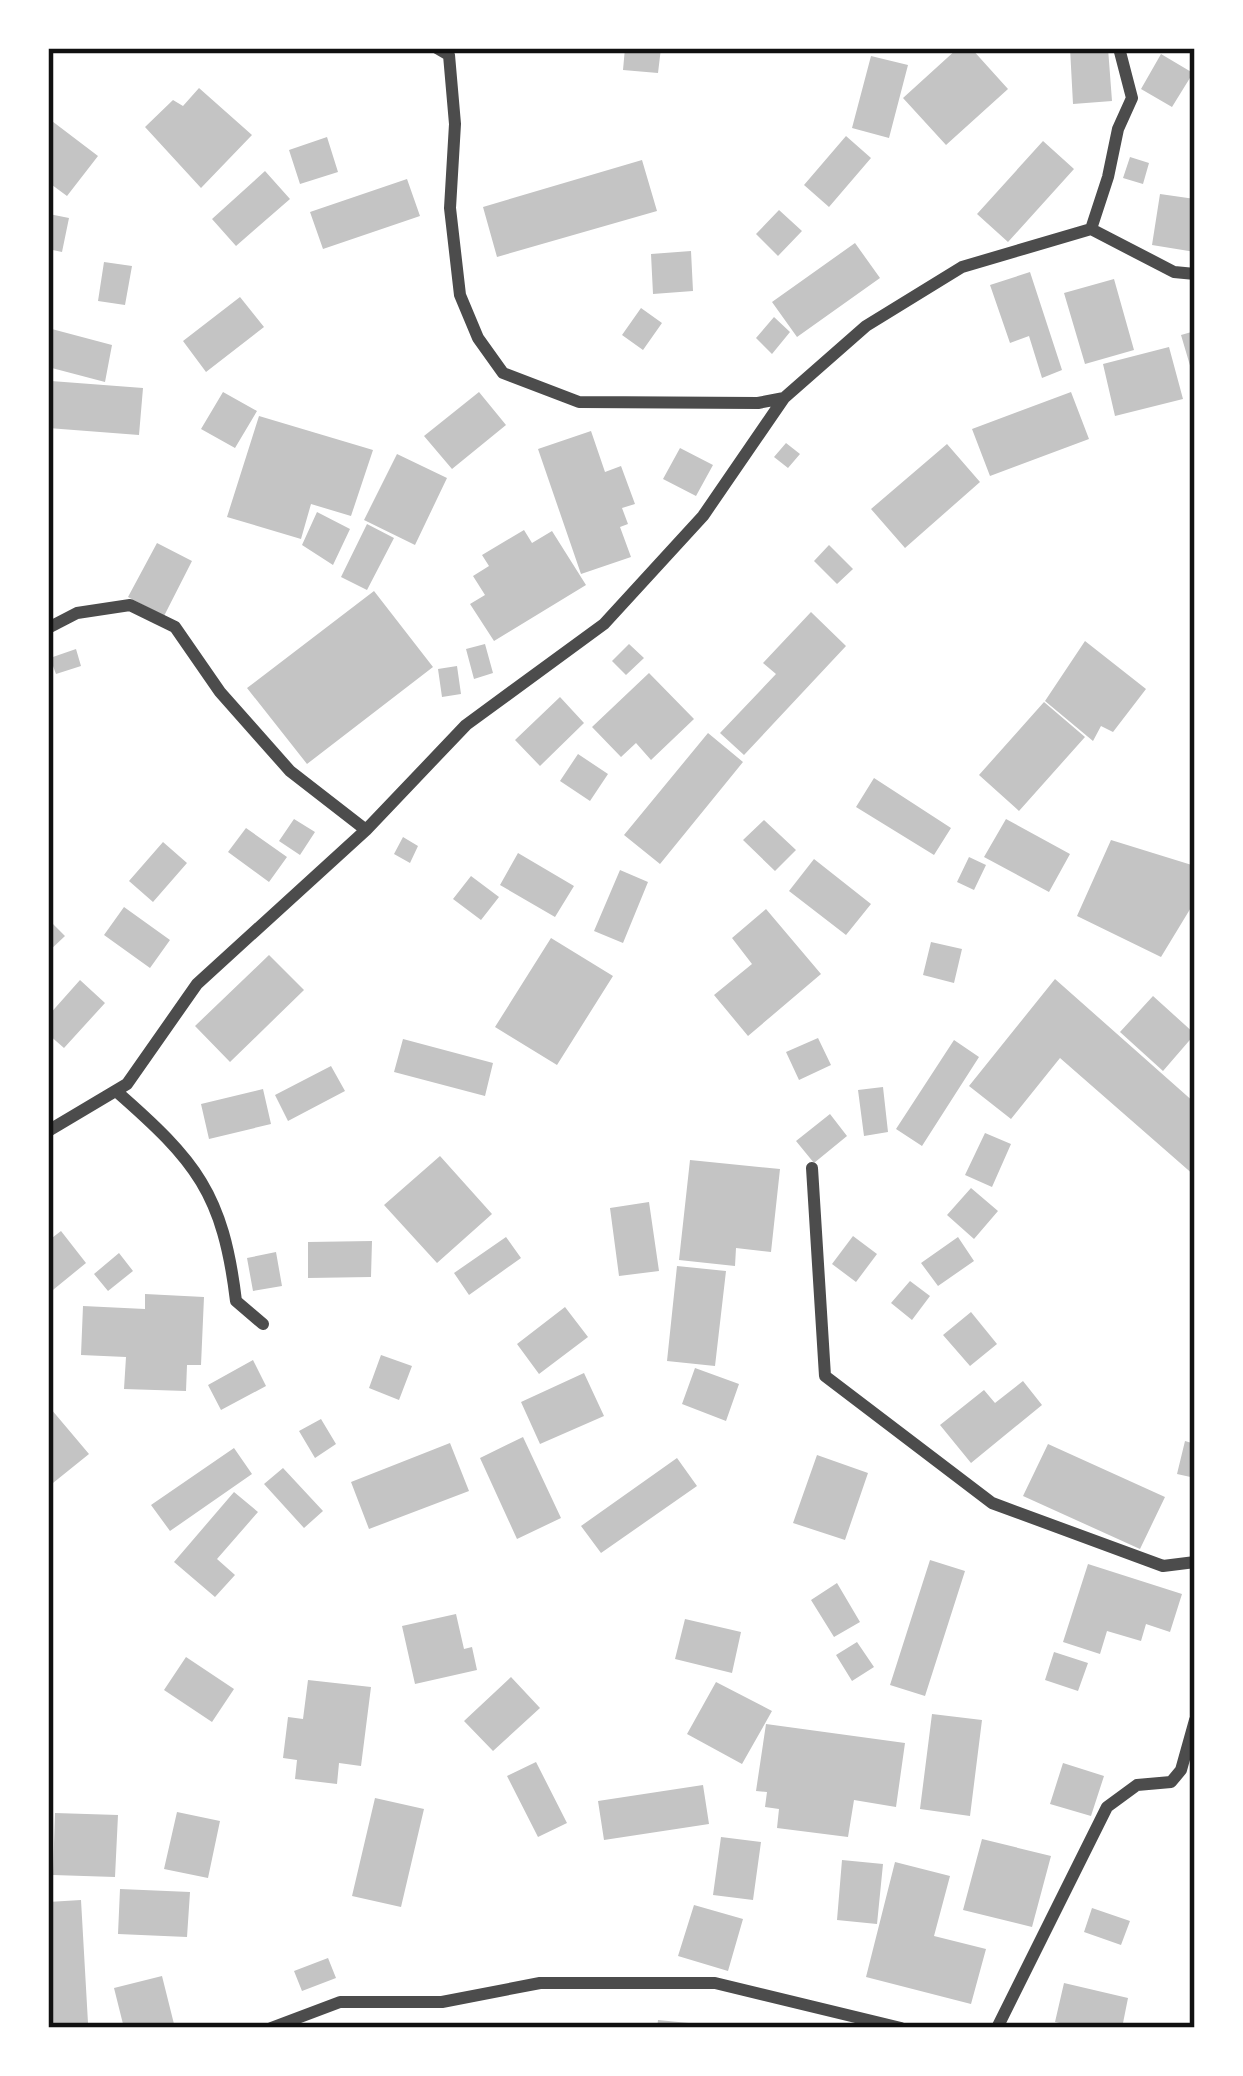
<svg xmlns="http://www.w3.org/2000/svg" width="1243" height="2076" font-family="Mulish,sans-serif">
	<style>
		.building { fill: #c4c4c4 }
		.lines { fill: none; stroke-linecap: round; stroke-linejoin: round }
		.minor { stroke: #4c4c4c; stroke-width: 12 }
		.neatline { fill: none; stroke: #111; stroke-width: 4.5 }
	</style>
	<rect width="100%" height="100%" fill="#fff"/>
	<!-- building -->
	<path class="building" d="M625,48H661L658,73L623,70Z
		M958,48H971L1008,89L946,145L903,98Z
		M1070,48H1108L1112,101L1073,104Z
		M1161,54L1193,73L1172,107L1141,89Z
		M871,56L908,65L889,138L852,128Z
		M199,88L252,135L201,188L145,127L173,100L183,106Z
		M48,118L98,156L67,196L48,182Z
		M846,136L871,158L829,207L804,185Z
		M327,137L338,172L300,184L289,150Z
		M1043,141L1074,169L1008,242L977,214Z
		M1130,157L1149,163L1143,184L1123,178Z
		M642,160L657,211L497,257L483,207Z
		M265,171L290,199L236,246L212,219Z
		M407,179L420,216L323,249L310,212Z
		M1160,194L1195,199V252L1152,245Z
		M779,210L802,231L778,256L756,234Z
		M49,214L69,218L62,252L48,249Z
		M855,243L880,278L797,337L772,302Z
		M691,251L693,291L653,294L651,254Z
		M104,262L132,266L125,305L98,301Z
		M1030,272L1062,370L1042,378L1029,336L1010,343L990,285Z
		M1114,279L1134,350L1085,364L1064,293Z
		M240,297L264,327L206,372L183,341Z
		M641,308L662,323L643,350L622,335Z
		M774,317L790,332L772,354L756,338Z
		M48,328L112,345L105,382L48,367Z
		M1195,331V379H1194L1181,335Z
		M1169,347L1183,399L1115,416L1103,364Z
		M51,381L143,388L139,435L48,428Z
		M223,392L257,411L235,448L201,429Z
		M479,392L506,425L452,469L424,436Z
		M1071,392L1089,439L990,476L972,429Z
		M259,416L373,450L351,516L311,504L301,539L227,517Z
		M591,431L605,472L621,466L635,504L622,508L628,524L620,527L631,557L581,574L538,449Z
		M786,443L800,454L788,468L774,457Z
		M947,444L980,482L905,548L871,509Z
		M680,448L713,465L696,496L663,479Z
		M397,454L447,478L415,545L364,520Z
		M317,512L350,529L333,565L302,545Z
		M367,524L394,538L367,590L341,577Z
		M524,530L532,543L552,531L586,585L494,641L470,604L485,595L473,576L489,566L482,555Z
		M157,543L192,561L164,616L128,597Z
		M829,545L853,569L837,584L814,561Z
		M374,591L433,667L307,764L247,688Z
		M811,612L846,646L744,755L720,733L776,674L763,663Z
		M1085,641L1146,689L1113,732L1101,726L1093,741L1045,701Z
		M485,644L493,673L474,679L466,649Z
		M629,644L644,658L626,675L612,661Z
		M76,649L81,666L56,674L50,658Z
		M457,666L461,694L442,697L438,669Z
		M649,673L694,719L651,760L636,743L621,757L592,727Z
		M560,697L584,723L540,766L515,740Z
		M1044,702L1085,737L1019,811L979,775Z
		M708,733L743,762L660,864L624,835Z
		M578,754L608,774L590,801L560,781Z
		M874,778L951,828L934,855L856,807Z
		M294,819L315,832L300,855L279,841Z
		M1006,819L1070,854L1049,892L984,857Z
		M764,820L796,850L775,871L743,840Z
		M246,828L287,857L269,882L228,852Z
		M403,837L418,846L410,863L394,854Z
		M1111,840L1195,866V901L1161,957L1077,916Z
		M163,842L187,863L153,902L129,881Z
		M518,853L574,886L555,917L500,885Z
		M969,857L986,865L974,890L957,882Z
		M814,859L871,904L846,935L789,891Z
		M620,870L648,882L623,943L594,931Z
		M471,876L499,897L481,920L453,899Z
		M124,907L170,940L150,968L104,935Z
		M766,909L821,974L748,1036L714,995L752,964L732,938Z
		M53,924L65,936L48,952V928Z
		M551,938L613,976L557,1065L495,1027Z
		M931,942L962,949L954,983L923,975Z
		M269,955L304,990L230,1062L195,1026Z
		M1055,979L1195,1103V1176L1060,1058L1011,1119L969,1086Z
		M80,980L105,1003L64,1048L48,1034V1016Z
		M1153,996L1195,1034L1163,1071L1120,1032Z
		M818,1038L831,1065L799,1080L786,1052Z
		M403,1039L493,1063L485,1096L394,1072Z
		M954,1040L979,1057L922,1146L896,1129Z
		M331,1066L345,1091L288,1121L275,1095Z
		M883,1087L888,1132L864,1136L858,1090Z
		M263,1089L271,1124L209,1139L201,1104Z
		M830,1114L847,1136L814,1163L796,1141Z
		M985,1133L1011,1144L992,1187L965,1175Z
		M440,1156L492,1214L437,1263L384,1205Z
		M690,1160L780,1169L771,1252L736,1248L735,1266L679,1260Z
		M971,1188L998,1211L974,1239L947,1215Z
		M649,1202L659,1271L619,1276L610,1208Z
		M61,1231L86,1263L48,1294V1241Z
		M853,1236L877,1254L856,1282L832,1264Z
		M506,1237L521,1258L469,1295L454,1273Z
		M958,1237L974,1261L938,1286L921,1263Z
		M372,1241L371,1277L308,1278V1242Z
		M276,1252L282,1286L253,1291L247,1258Z
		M119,1253L133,1271L108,1291L94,1274Z
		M677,1266L726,1271L715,1366L667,1361Z
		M910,1281L930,1296L912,1320L891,1303Z
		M145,1294L204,1297L201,1365H187L186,1391L124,1389L126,1357L81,1355L83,1306L145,1309Z
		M565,1307L588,1337L539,1374L517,1344Z
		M971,1312L997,1344L970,1366L943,1335Z
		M381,1355L412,1366L399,1400L369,1388Z
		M253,1360L266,1386L221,1410L208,1385Z
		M695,1368L739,1384L726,1421L682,1404Z
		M584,1373L604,1416L540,1444L521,1402Z
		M1023,1381L1042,1405L971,1463L940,1425L984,1390L995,1403Z
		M51,1409L89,1454L48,1487V1411Z
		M321,1419L336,1444L315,1458L299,1431Z
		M523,1437L561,1518L517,1539L480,1458Z
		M1185,1441L1195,1444V1478L1177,1474Z
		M450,1443L469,1491L369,1529L351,1482Z
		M1048,1444L1165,1497L1140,1549L1023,1496Z
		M234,1448L252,1474L170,1531L151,1505Z
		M817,1455L868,1473L845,1540L793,1523Z
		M677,1458L697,1486L601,1553L581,1526Z
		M283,1468L323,1511L304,1528L264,1484Z
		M234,1492L258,1512L217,1559L235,1575L215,1597L174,1562Z
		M930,1560L965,1571L925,1696L890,1685Z
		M1088,1564L1182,1594L1170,1632L1146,1624L1141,1641L1107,1631L1100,1654L1063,1642Z
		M837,1583L860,1622L834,1637L811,1600Z
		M456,1614L464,1649L472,1647L477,1670L415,1684L402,1626Z
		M685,1619L741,1632L732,1673L675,1659Z
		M857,1642L874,1667L852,1681L836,1655Z
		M1054,1652L1088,1663L1078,1691L1045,1680Z
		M186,1657L234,1689L212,1722L164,1690Z
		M511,1677L540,1708L493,1751L464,1721Z
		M308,1680L371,1687L361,1766L339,1763L337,1784L295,1779L297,1760L283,1758L288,1717L303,1719Z
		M716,1682L772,1711L742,1764L687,1734Z
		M932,1714L982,1720L970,1816L920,1809Z
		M766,1724L905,1743L896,1807L854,1800L848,1837L777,1828L779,1809L765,1807L767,1792L756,1791Z
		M536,1762L567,1823L538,1837L507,1776Z
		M1063,1763L1104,1776L1091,1816L1050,1804Z
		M703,1785L709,1824L604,1840L598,1801Z
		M375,1798L424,1809L401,1907L352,1896Z
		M177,1812L220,1821L208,1878L164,1869Z
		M55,1813L118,1815L115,1877L53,1875Z
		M721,1837L761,1842L753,1900L713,1895Z
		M982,1839L1051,1856L1032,1927L963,1910Z
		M842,1860L883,1864L877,1924L837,1920Z
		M895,1862L950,1876L934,1936L986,1949L971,2004L866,1977Z
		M120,1889L190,1892L187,1937L118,1934Z
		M81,1900L88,2023L75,2024V2028H48V1902Z
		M694,1905L743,1919L728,1971L678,1956Z
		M1092,1908L1130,1921L1121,1945L1084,1932Z
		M328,1958L336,1978L302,1991L294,1971Z
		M162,1976L175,2028H124L114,1988Z
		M1064,1983L1128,1998L1122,2028H1081L1055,2022Z
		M658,2020L709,2025V2028H657Z"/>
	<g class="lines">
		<!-- minor -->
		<path class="minor" d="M437,48L449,55L455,124L450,208L460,295L478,338L503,373L579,402L758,403L784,398
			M1091,229L1108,177L1118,129L1132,98L1119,48
			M48,628L77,613L130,605L175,627L220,692L290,771L366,830
			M116,1091C196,1161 223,1193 236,1301L263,1324
			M48,1131L127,1084L197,984L366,830L466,725L604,624L703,516L784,398L866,326L962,267L1091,229L1174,272L1195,274
			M812,1168L825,1376L992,1503L1163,1566L1195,1562
			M271,2028L340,2002H442L540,1983H715L901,2028
			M997,2028L1107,1807L1137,1785L1171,1782L1181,1770L1195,1720"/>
	</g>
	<!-- border -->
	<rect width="1243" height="2076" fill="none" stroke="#ffffff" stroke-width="102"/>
	<rect x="51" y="51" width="1141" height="1974" class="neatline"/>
</svg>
